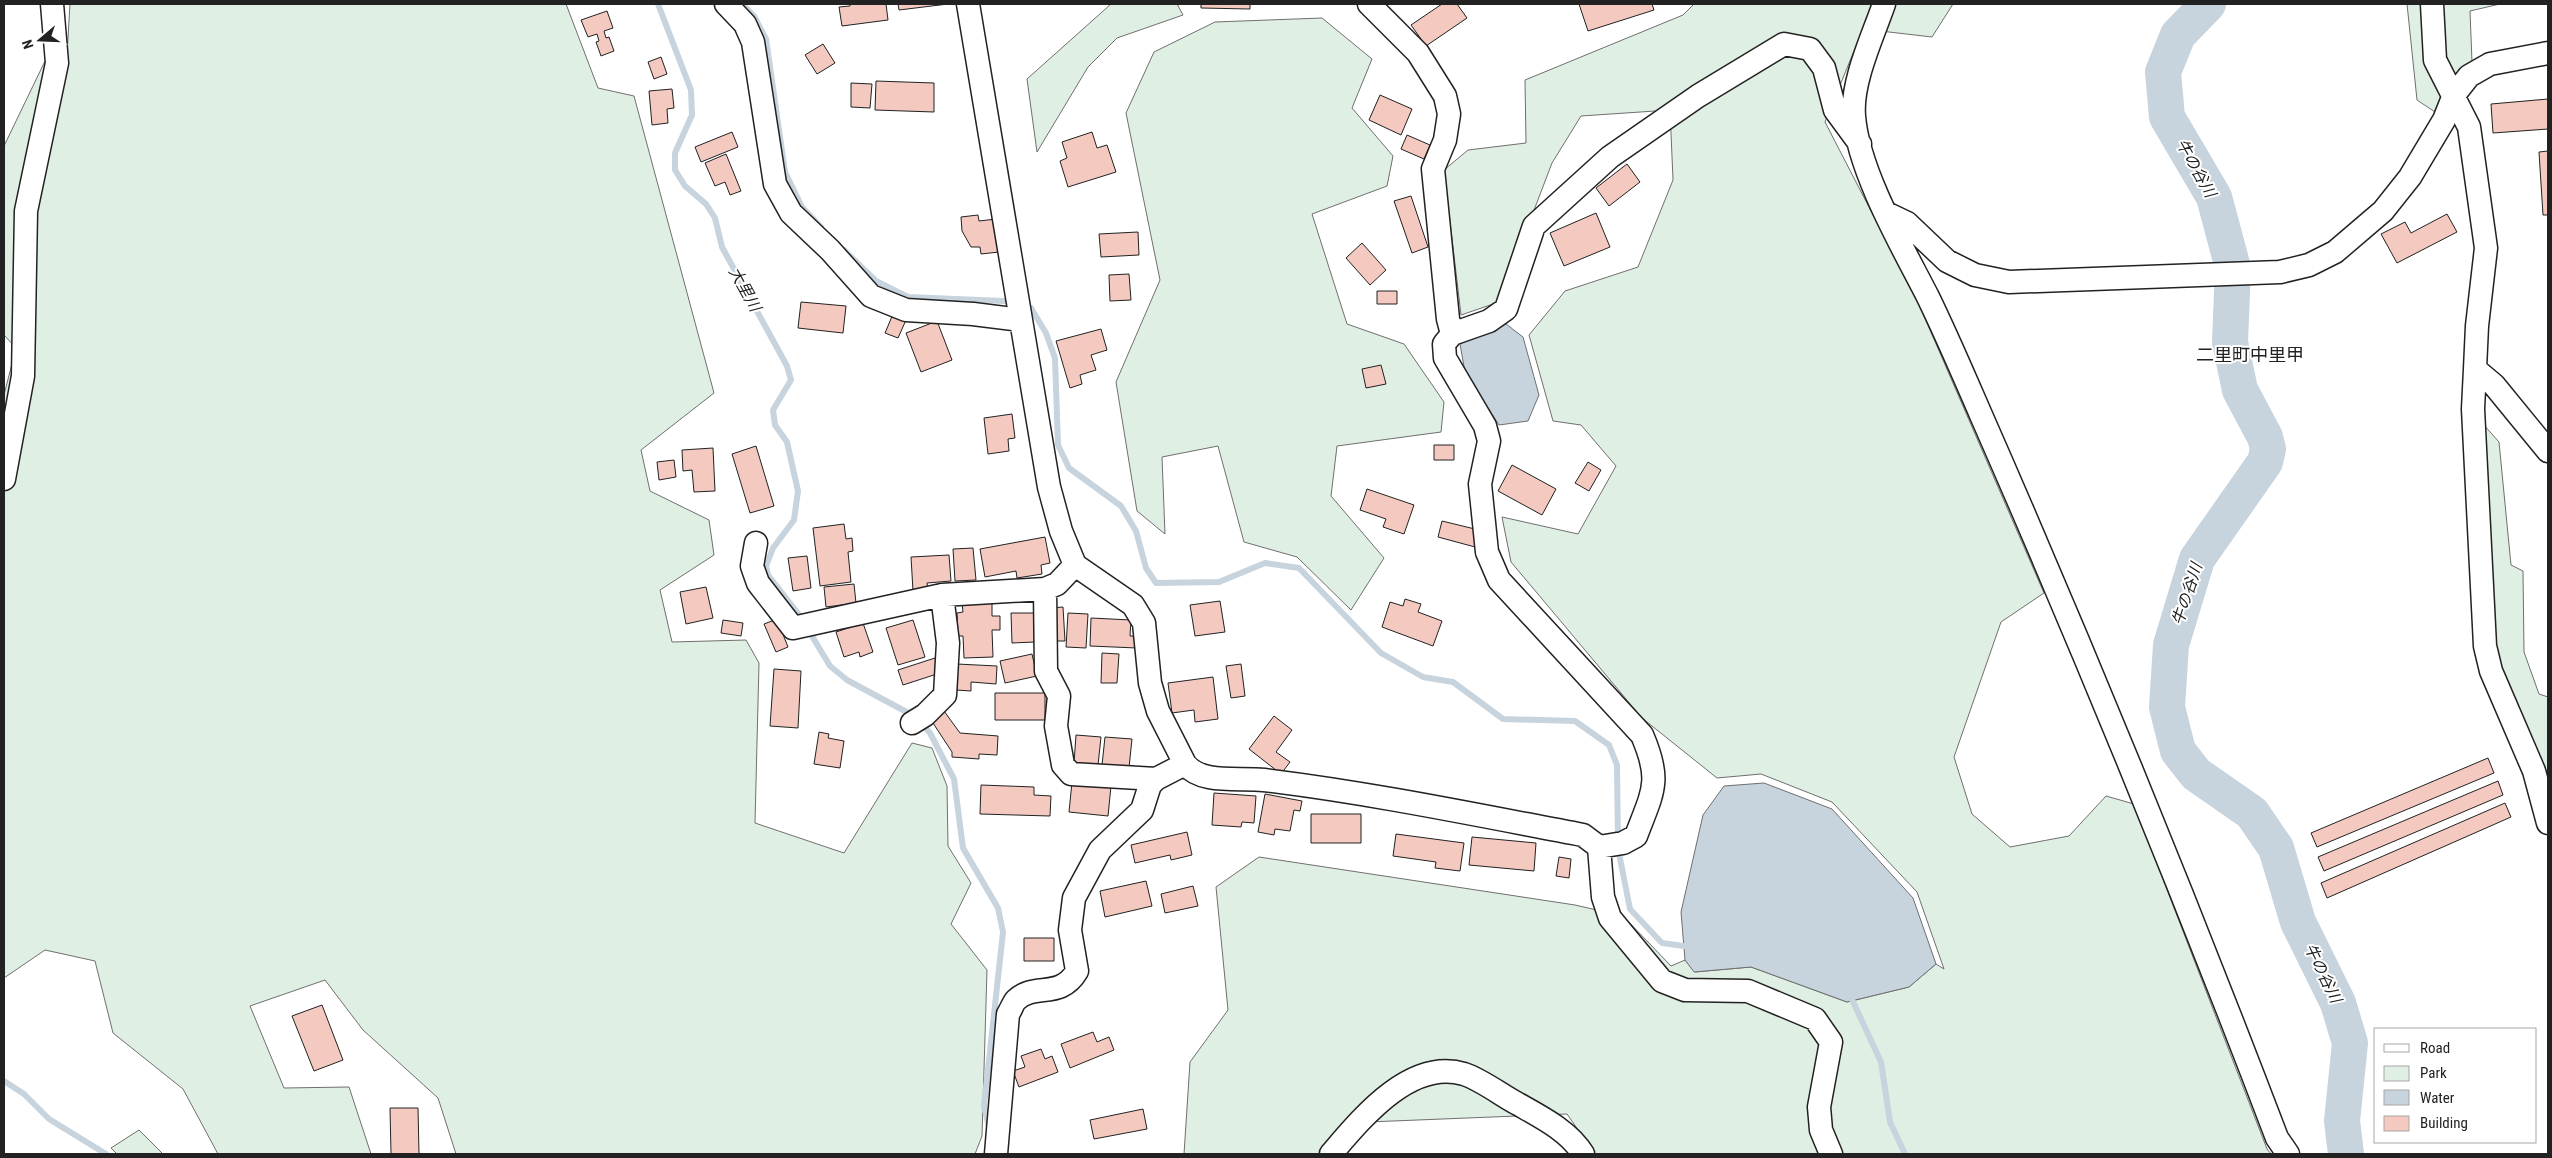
<svg xmlns="http://www.w3.org/2000/svg" width="2552" height="1158" font-family="'Roboto Condensed','Noto Sans JP',sans-serif">
	<style>
		.green { fill: #e0efe3; stroke: #6f6f6f }
		.water { fill: #c7d3dd; stroke: #6f6f6f }
		.lines { fill: none; stroke-linecap: round; stroke-linejoin: round }
		.stream { stroke: #c7d3dd; stroke-width: 6 }
		.river { stroke: #c7d3dd; stroke-width: 36 }
		.building { fill: #f3c9c0; stroke: #222 }
		.minor-casing { stroke: #222; stroke-width: 25 }
		.minor { stroke: #fff; stroke-width: 22 }
		.labels { text-anchor: middle; dominant-baseline: central; stroke-width: 4; stroke-linejoin: round; paint-order: stroke }
		.water-label { font-size: 16px; font-style: italic; fill: #222; stroke: #fff }
		.quarter-label { font-size: 18px; fill: #222; stroke: #fff }
	</style>
	<rect width="100%" height="100%" fill="#fff"/>
	<!-- green -->
	<path class="green" d="M70,4H566L598,88L634,96L714,393L641,450L650,491L709,520L714,555L660,590L672,642L746,640L759,663L755,823L844,853L912,743L932,748L947,786L948,846L971,883L951,924L987,970L982,1136L975,1154H456L438,1098L363,1030L325,980L250,1006L284,1088L349,1087L371,1154H218L183,1089L113,1033L95,961L45,950L4,978V395L16,348L4,335V146L45,61L67,55Z
		M1111,4H1177L1183,15L1117,38L1088,67L1037,152L1027,79Z
		M1694,4H1953L1932,37L1863,29L1825,122L1917,300L2044,593L2001,622L1954,757L1972,814L2010,847L2069,836L2106,796L2134,804L2267,1149L2271,1154H1595L1567,1114L1343,1123L1320,1154H1184L1190,1062L1228,1010L1216,887L1259,857L1575,905L1623,916L1671,966L1685,960L1695,972L1751,967L1847,1002L1909,987L1936,964L1944,969L1917,892L1832,802L1761,774L1717,778L1642,718L1511,562L1502,517L1578,534L1616,466L1581,425L1553,421L1529,335L1565,291L1638,267L1673,180L1670,110L1581,116L1552,163L1499,302L1461,315L1444,170L1468,150L1526,143L1525,80L1683,15Z
		M2407,4H2500L2470,11L2472,62L2435,112L2417,100Z
		M1322,18L1372,59L1352,108L1393,156L1387,186L1312,214L1347,324L1404,344L1444,402L1441,432L1337,446L1331,496L1384,558L1351,610L1297,557L1244,542L1218,446L1162,457L1165,534L1137,511L1116,382L1160,280L1126,113L1154,52L1215,22Z
		M2483,424L2499,442L2511,565L2523,571L2524,652L2539,694L2548,697V783L2496,661Z
		M139,1130L163,1154H117L111,1148Z"/>
	<!-- water -->
	<path class="water" d="M1506,324L1523,337L1539,395L1528,421L1499,425L1465,372L1460,344Z
		M1764,783L1832,809L1913,898L1936,964L1909,987L1847,1002L1751,967L1694,972L1685,960L1681,912L1703,815L1724,786Z"/>
	<g class="lines">
		<!-- stream -->
		<path class="stream" d="M658,4L691,90L692,115L675,153V170L685,186L706,204L715,218L722,247L787,366L791,380L773,410L775,425L787,442L798,491L794,520L773,548L766,566L768,575L800,616L830,666L847,680L914,716
			M742,4L754,16L766,39L785,172L802,207L821,227
			M844,250L876,281L908,297L1004,301L1014,304
			M1024,306L1031,308L1046,333L1055,358L1058,445L1069,468L1121,506L1136,531L1146,568L1156,583L1219,582L1265,563L1299,568L1381,653L1423,677L1453,682L1503,719L1575,721L1609,745L1617,765L1618,848L1630,909L1662,943L1691,947
			M921,723L930,733L954,779L963,848L998,908L1003,932L984,1106L990,1131
			M1849,993L1881,1062L1890,1122L1905,1154
			M4,1081L24,1094L49,1119L106,1154"/>
		<!-- river -->
		<path class="river" d="M2208,4L2178,35L2163,72L2167,117L2214,197L2233,268L2230,342L2240,390L2265,437L2268,449L2265,462L2197,559L2171,645L2167,707L2178,751L2196,774L2252,813L2276,848L2298,922L2338,1003L2350,1043L2342,1121L2346,1154"/>
	</g>
	<!-- building -->
	<path class="building" d="M850,4H886L888,20L842,26L839,7L850,6Z
		M898,4H948L899,10Z
		M1201,4H1250V9L1201,8Z
		M1442,4H1457L1467,18L1426,46L1411,25Z
		M1579,4H1652L1654,10L1588,31Z
		M607,11L613,28L604,31L606,38L609,37L614,51L601,56L596,42L599,41L597,34L588,37L581,20Z
		M823,44L835,63L817,74L805,55Z
		M661,57L667,74L654,79L648,62Z
		M876,81L934,83V112L875,110Z
		M851,83L872,84L870,108L851,107Z
		M672,89L674,108L667,109L668,123L652,125L649,91Z
		M1380,95L1412,109L1401,135L1369,120Z
		M2548,99V129L2493,133L2491,104Z
		M732,132L738,147L701,162L695,147Z
		M1092,132L1097,148L1107,145L1116,172L1068,187L1060,161L1067,158L1062,142Z
		M1407,135L1430,145L1424,159L1401,149Z
		M2548,151V215H2543L2539,152Z
		M726,154L741,191L730,195L725,182L715,186L705,163Z
		M1627,164L1640,182L1609,206L1596,188Z
		M1411,196L1428,247L1412,253L1394,201Z
		M1596,213L1610,247L1564,266L1550,233Z
		M2447,214L2457,232L2397,263L2381,234L2405,222L2411,233Z
		M978,215L979,221L996,219L999,252L981,254L980,247H971L962,231L961,217Z
		M1138,232L1139,255L1101,257L1099,234Z
		M1362,243L1386,270L1370,285L1346,258Z
		M1129,274L1131,300L1110,301L1109,275Z
		M1377,291H1397V304H1377Z
		M801,302L846,306L843,333L798,328Z
		M893,314L906,320L898,338L885,333Z
		M937,321L952,360L921,372L906,333Z
		M1101,329L1107,350L1091,355L1096,370L1080,375L1082,384L1070,388L1056,341Z
		M1381,365L1386,384L1366,388L1362,369Z
		M1012,414L1015,438L1008,439L1009,451L988,454L984,418Z
		M1434,445H1454V460H1434Z
		M756,446L774,506L750,513L732,454Z
		M713,448L715,491L694,492L692,470L683,471L682,450Z
		M674,460L676,477L659,480L657,462Z
		M1588,462L1601,470L1589,491L1575,483Z
		M1512,465L1556,489L1542,515L1498,491Z
		M1367,489L1414,505L1404,534L1383,527L1386,519L1360,510Z
		M1442,521L1479,530L1475,547L1438,537Z
		M844,524L846,539L852,538L853,551L848,552L851,582L820,586L813,528Z
		M1045,537L1050,563L1041,565L1042,574L1017,578L1016,571L985,577L980,549Z
		M973,548L976,580L955,581L953,549Z
		M949,555L951,581L927,583L928,590L913,591L911,557Z
		M807,556L811,588L793,591L788,558Z
		M854,584L856,603L826,607L824,587Z
		M706,587L713,618L686,624L680,592Z
		M1405,599L1421,604L1418,612L1442,621L1433,646L1382,627L1390,602L1403,606Z
		M1220,601L1225,632L1195,636L1190,605Z
		M962,603H992V616H1000V630H992L993,657L964,658L963,636H958L957,613L963,612Z
		M1063,607L1065,641H1052L1051,608Z
		M1011,613H1035V642L1012,643Z
		M1068,613L1088,614L1086,648L1066,647Z
		M1091,618L1131,620L1130,636H1137V648L1090,646Z
		M777,619L788,647L776,652L764,624Z
		M723,620L743,623L741,636L721,633Z
		M913,620L925,657L898,665L886,628Z
		M863,623L873,652L860,657L859,652L844,657L836,632Z
		M1102,653L1119,654L1117,683H1101Z
		M1032,654L1037,676L1005,683L1000,661Z
		M935,658L940,673L903,685L898,670Z
		M957,664L997,666L996,684L971,682V691L956,690Z
		M1241,664L1245,696L1231,698L1226,666Z
		M774,669L801,671L798,728L770,726Z
		M1213,677L1218,719L1195,722L1194,710L1172,713L1168,683Z
		M995,693H1045V720H995Z
		M944,711L960,733L998,736L997,755L979,754V759L952,757V752L931,720Z
		M1274,716L1292,730L1276,752L1290,762L1281,774L1249,749Z
		M819,732L829,734L828,738L844,741L840,768L814,764Z
		M1076,735L1101,737L1098,765L1074,763Z
		M1105,737L1132,739L1129,768L1102,765Z
		M2488,758L2494,773L2317,847L2311,833Z
		M2498,781L2503,795L2324,871L2318,857Z
		M1072,782L1111,786L1108,816L1069,812Z
		M981,785L1034,787V795L1051,796L1050,816L980,814Z
		M1214,793L1256,796L1254,823L1242,822L1241,827L1212,825Z
		M1265,794L1302,801L1300,811L1294,810L1290,831L1275,829L1274,835L1258,832Z
		M2505,803L2511,817L2327,898L2321,883Z
		M1311,814H1361V843H1311Z
		M1187,832L1192,855L1171,860L1170,855L1135,863L1131,845Z
		M1396,834L1464,843L1460,871L1435,868L1436,862L1393,856Z
		M1472,837L1536,843L1534,871L1469,865Z
		M1559,857L1571,859L1569,878L1556,876Z
		M1146,881L1152,906L1105,917L1100,891Z
		M1193,886L1198,906L1165,913L1161,894Z
		M1024,938H1054V961H1024Z
		M322,1005L343,1060L314,1071L292,1016Z
		M1093,1032L1097,1042L1109,1037L1114,1050L1070,1068L1061,1044Z
		M1041,1049L1045,1059L1052,1056L1058,1072L1019,1087L1013,1071L1025,1067L1021,1056Z
		M390,1108H418L419,1154H391Z
		M1143,1109L1147,1129L1094,1139L1090,1120Z"/>
	<g class="lines">
		<defs>
			<path id="minor" d="M726,4L745,24L753,42L775,184L791,213L830,250L871,296L906,310L973,314L1021,320
				M968,4L1049,487L1061,531L1075,565L1133,605L1144,623L1150,683L1158,711L1185,764C1202,785 1239,777 1264,780C1371,793 1477,815 1583,835L1599,847L1623,843L1636,836C1653,791 1662,781 1642,735L1499,580L1487,552L1480,484L1489,441L1485,426L1445,358L1444,344L1452,334L1489,321L1506,309L1534,226L1610,157L1698,96L1784,44L1810,49L1824,68L1835,110L1860,144
				M1369,4L1418,53L1445,96L1449,114L1445,140L1433,169L1448,319L1452,334
				M1884,4C1873,36 1851,82 1854,116C1858,171 1903,248 1928,297C1947,336 1964,376 1981,415C2086,654 2184,894 2277,1138L2288,1154
				M2432,4L2435,60L2469,127L2486,248L2477,326L2475,369L2494,385L2548,451
				M1886,213L1907,223L1947,261L1975,275L2009,282L2280,272L2309,265L2335,252L2383,211L2410,177L2444,120L2454,95L2469,76L2490,64L2548,53
				M2475,369L2473,409L2485,646L2491,671L2534,771L2548,823
				M4,479L23,376L26,211L57,63L52,4
				M756,543L752,566L758,583L793,628L942,595L1045,589L1057,584L1075,565
				M1045,589L1046,671L1059,696L1056,726L1063,765L1071,774L1156,779
				M912,723L925,715L945,695L948,643L942,595
				M1599,847L1603,897L1610,918L1662,981L1685,990L1748,991L1815,1019L1831,1042L1819,1107L1821,1130L1831,1154
				M996,1154L1008,1014C1011,1010 1013,1003 1016,1000C1035,982 1060,1000 1077,971L1070,930L1074,898L1100,850L1142,810L1150,785L1156,779L1185,764
				M1331,1154C1361,1119 1410,1058 1464,1074C1482,1080 1501,1095 1518,1104C1541,1117 1569,1131 1583,1154"/>
		</defs>
		<!-- minor casing -->
		<use href="#minor" class="minor-casing"/>
		<!-- minor -->
		<use href="#minor" class="minor"/>
	</g>
	<g class="labels">
		<!-- water labels -->
		<g class="water-label">
			<text transform="translate(2196 168) rotate(61)">牛の谷川</text>
			<text transform="translate(745 289) rotate(61)">大里川</text>
			<text transform="translate(2187 594) rotate(-72)">牛の谷川</text>
			<text transform="translate(2323 973) rotate(64)">牛の谷川</text>
		</g>
		<!-- quarter labels -->
		<g class="quarter-label">
			<text x="2250" y="354">二里町中里甲</text>
		</g>
	</g>
	<!-- border -->
	<rect width="2552" height="1158" fill="none" stroke="#222222" stroke-width="10"/>
	<!-- legend -->
	<rect x="2374" y="1028" width="162" height="115" fill="#ffffff" stroke="#a7a7a7"/>
	<rect x="2384" y="1044" width="25" height="8" fill="#ffffff" stroke="#a7a7a7"/>
	<text x="2420" y="1053" font-size="15" fill="#222222">Road</text>
	<rect x="2384" y="1066" width="25" height="15" fill="#e0efe3" stroke="#a7a7a7"/>
	<text x="2420" y="1078" font-size="15" fill="#222222">Park</text>
	<rect x="2384" y="1090" width="25" height="15" fill="#c7d3dd" stroke="#a7a7a7"/>
	<text x="2420" y="1103" font-size="15" fill="#222222">Water</text>
	<rect x="2384" y="1116" width="25" height="15" fill="#f3c9c0" stroke="#a7a7a7"/>
	<text x="2420" y="1128" font-size="15" fill="#222222">Building</text>
	<!-- north arrow -->
	<g transform="translate(40 40) rotate(251)" stroke="#ffffff" stroke-width="4" paint-order="stroke">
	<path d="M0-4L9 19L0 12L-9 19Z" fill="#222222"/>
	<text y="-8" font-size="14" font-weight="bold" text-anchor="middle" fill="#222222">N</text>
	</g>
</svg>
